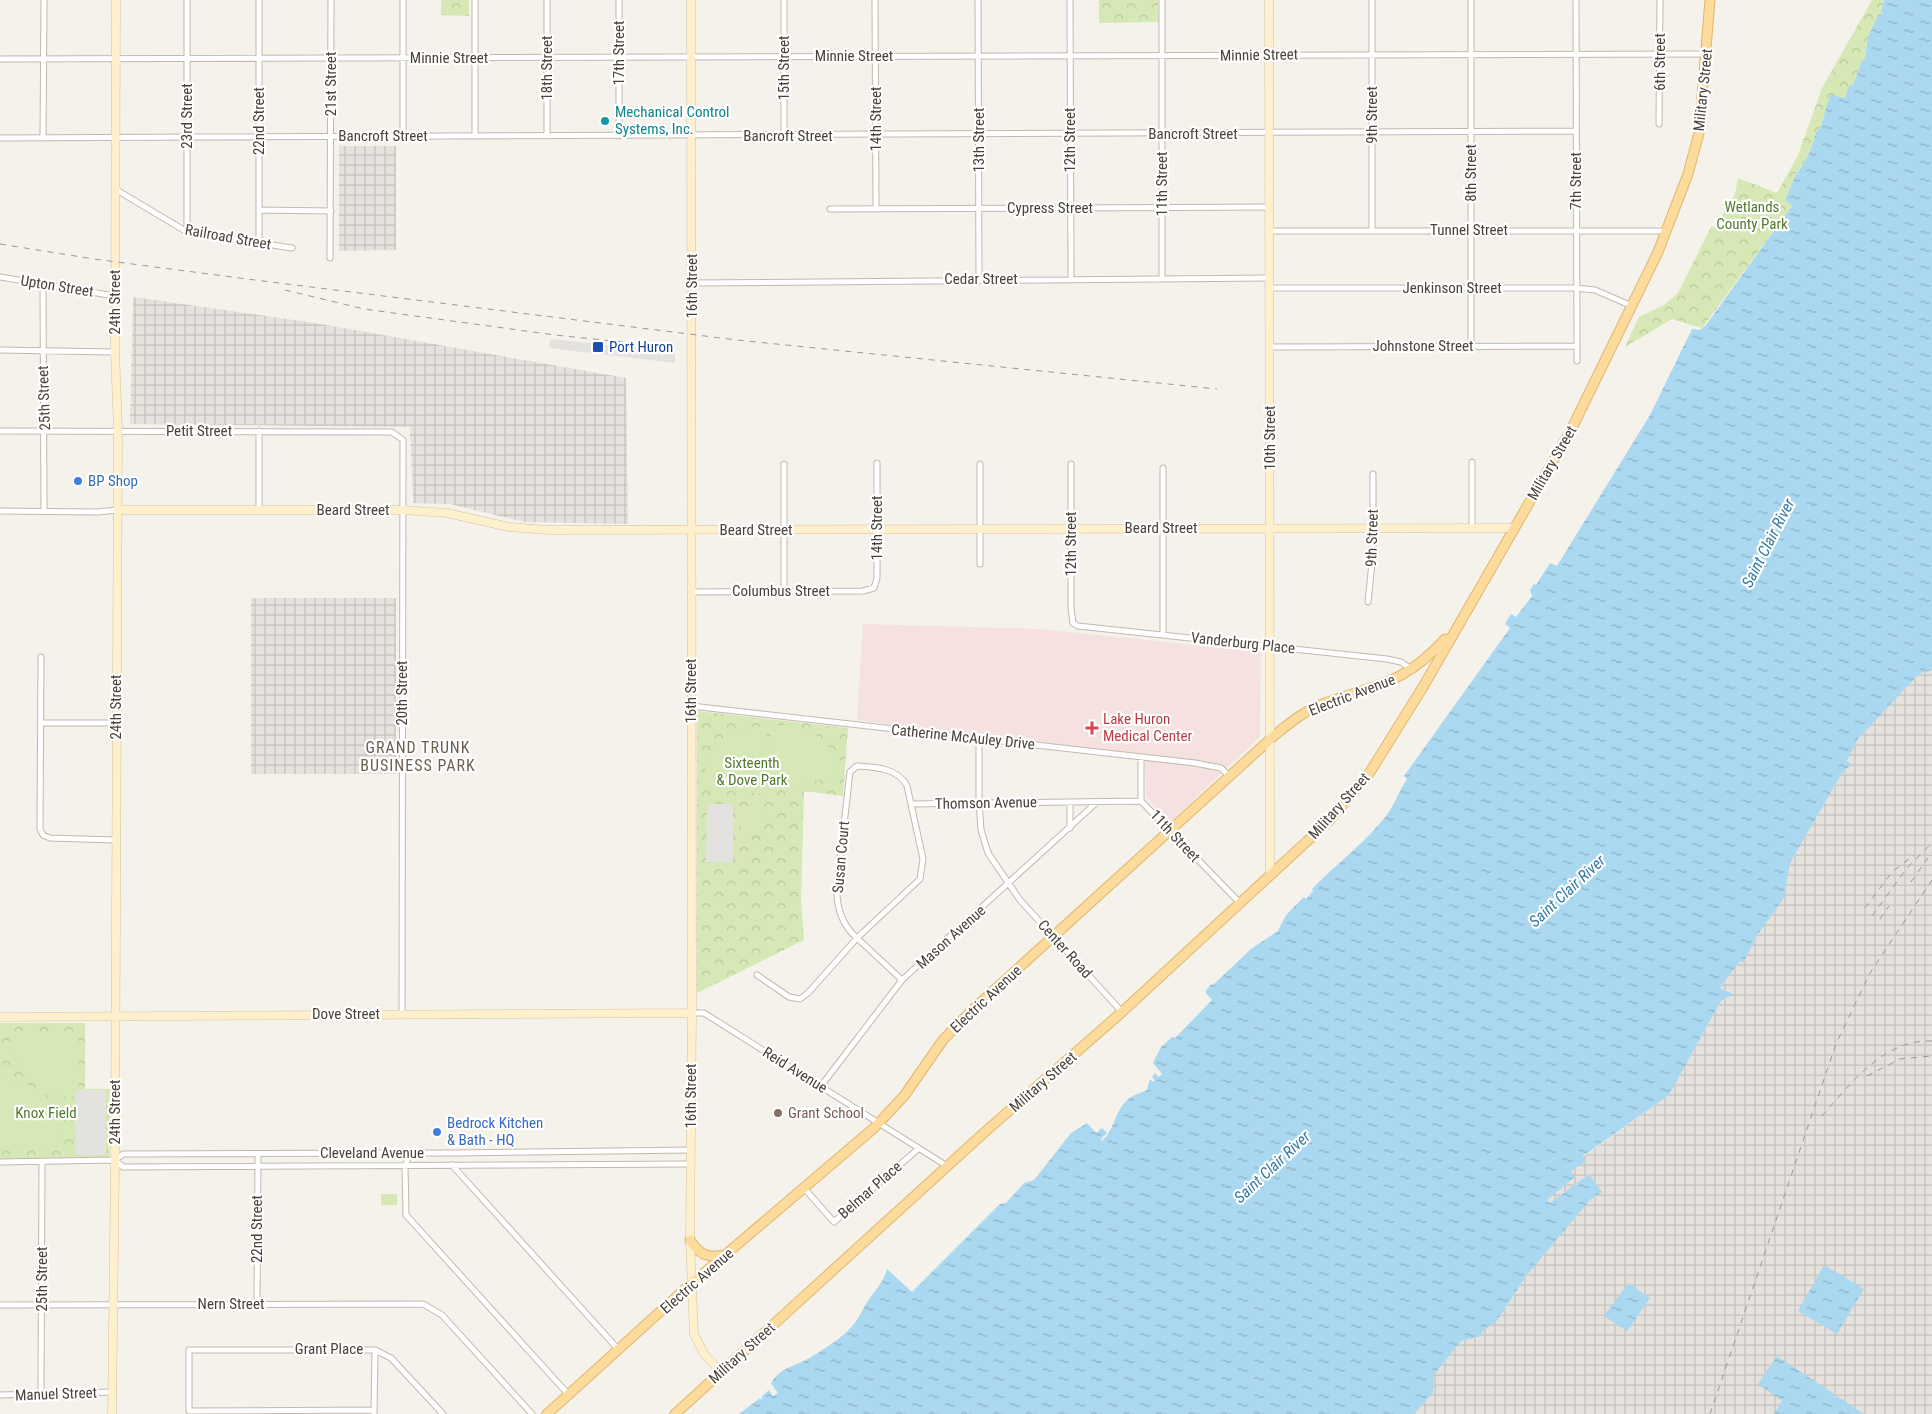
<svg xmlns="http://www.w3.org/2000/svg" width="1932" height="1414" font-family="'Roboto Condensed',sans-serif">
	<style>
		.industrial { fill: url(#industrial-grid) }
		.medical { fill: #f5e1df }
		.forest { fill: url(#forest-crowns) }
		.pitch { fill: #d5e8b5 }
		.parking { fill: #e4e2df }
		.water { fill: url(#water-ripples) }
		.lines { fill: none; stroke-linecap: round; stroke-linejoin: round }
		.street-casing { stroke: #c1b9ae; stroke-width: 7 }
		.secondary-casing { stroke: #d4c29c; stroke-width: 9 }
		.primary-casing { stroke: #e2b76c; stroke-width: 11 }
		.street { stroke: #fff; stroke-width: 5 }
		.secondary { stroke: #feefcd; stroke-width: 8 }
		.primary { stroke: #fcdb9d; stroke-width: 9 }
		.rail { stroke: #999; stroke-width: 1; stroke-dasharray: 6 6; stroke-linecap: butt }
		.culture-dot { fill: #0f9aa8; stroke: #fff; stroke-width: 2 }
		.transit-dot { fill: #1a4fb4; stroke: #fff; stroke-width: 2 }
		.shop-dot { fill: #3f7fe0; stroke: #fff; stroke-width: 2 }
		.health-dot { fill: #e0444e; stroke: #fff; stroke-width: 2 }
		.education-dot { fill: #8d6e63; stroke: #fff; stroke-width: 2 }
		.labels { text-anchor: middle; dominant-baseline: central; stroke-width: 4.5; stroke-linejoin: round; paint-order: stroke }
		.street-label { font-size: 15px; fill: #4a4239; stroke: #fff }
		.culture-label { font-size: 15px; fill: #0d838f; stroke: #fff; text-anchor: start }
		.park-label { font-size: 15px; fill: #4f7b2c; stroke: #fff }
		.transit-label { font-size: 15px; fill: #164399; stroke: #fff; text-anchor: start }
		.shop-label { font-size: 15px; fill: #366cbe; stroke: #fff; text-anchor: start }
		.health-label { font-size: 15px; fill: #be3a42; stroke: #fff; text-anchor: start }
		.education-label { font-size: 15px; fill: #785e54; stroke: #fff; text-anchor: start }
		.water-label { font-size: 16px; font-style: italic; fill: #307aa5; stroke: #fff }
		.neighbourhood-label { font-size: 16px; letter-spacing: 1px; fill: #6c5f50; stroke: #fff }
	</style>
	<defs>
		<pattern id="industrial-grid" width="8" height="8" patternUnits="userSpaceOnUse" patternTransform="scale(1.25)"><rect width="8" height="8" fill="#e5e1dc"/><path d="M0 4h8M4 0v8" fill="none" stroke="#c6c2be"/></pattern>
		<pattern id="forest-crowns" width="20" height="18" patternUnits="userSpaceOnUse" patternTransform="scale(1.25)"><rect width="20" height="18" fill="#d5e8b5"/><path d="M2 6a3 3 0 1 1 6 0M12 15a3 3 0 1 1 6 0" fill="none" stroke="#b8c89c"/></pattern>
		<pattern id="water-ripples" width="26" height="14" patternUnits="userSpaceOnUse" patternTransform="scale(1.25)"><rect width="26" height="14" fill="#aad8f0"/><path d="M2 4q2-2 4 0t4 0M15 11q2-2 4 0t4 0" fill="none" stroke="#8cb1c3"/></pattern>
	</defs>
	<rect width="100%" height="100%" fill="#f5f2eb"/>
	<!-- industrial -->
	<path class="industrial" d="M339,146H396V250L339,251Z
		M133,297L315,323L626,378L628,524L524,522L450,504L413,503L410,427L130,424Z
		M251,598H396V774H251Z
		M1932,670V1414H1414L1433,1393L1434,1375L1461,1341L1479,1337L1486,1327L1497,1321L1527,1275L1590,1200L1602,1192L1589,1174L1550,1203L1547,1200L1574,1177L1570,1171L1585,1161L1583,1157L1669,1095L1721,1001L1732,993L1720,988L1740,961L1743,963L1785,877L1790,863L1841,775L1850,764L1847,761L1858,739L1919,674Z"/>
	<!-- medical -->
	<path class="medical" d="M863,624L1042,629L1261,652L1260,737L1170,822L1146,797L1145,756L857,720Z"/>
	<!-- forest -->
	<path class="forest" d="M441,0H469V16L441,15Z
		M1099,0H1158L1159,22L1099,23Z
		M1872,0H1884L1881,12L1884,14L1878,16L1867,43L1865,59L1862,60L1853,85H1849L1845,99C1826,109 1825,108 1820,129L1816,132C1813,148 1805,162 1796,174C1792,181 1789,193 1786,200L1792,206L1702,328L1672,319L1625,347L1639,317L1664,305L1678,293L1711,227H1715L1735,194L1738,178L1777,193L1798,155L1822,88Z
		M697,711L848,728L843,796L804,791L801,900L804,940L697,993Z
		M0,1023H85V1089H110L109,1159H0Z"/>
	<!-- pitch -->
	<path class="pitch" d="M789,725C819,731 834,746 842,774L782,790L776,786L770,726Z
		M752,727H766L770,789L765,794L703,788C704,754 717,733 752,727Z
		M741,806H765L764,831H741Z
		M12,1031H73L78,1035V1089H74V1097C37,1098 11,1068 12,1031Z
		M0,1079C42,1081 66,1106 62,1148L0,1146Z
		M381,1194H397V1205H381Z"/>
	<!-- parking -->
	<path class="parking" d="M550,339L675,352V363L549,348Z
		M707,804H733V862H706Z
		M76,1090H106V1155H76Z"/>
	<!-- water -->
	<path class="water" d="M1884,0H1932V670L1919,674L1858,739L1847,761L1851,764L1841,775L1790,863L1784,898L1758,934L1743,963L1740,961L1720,988L1733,994L1721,1001L1669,1095L1583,1156L1586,1161L1571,1171L1575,1177L1547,1200L1550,1203L1589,1174L1602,1192L1590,1200L1527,1275L1497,1321L1486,1328L1479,1337L1461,1341L1434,1375L1433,1393L1414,1414H739L760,1398L762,1400V1396L769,1390L773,1396L778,1393L771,1384C779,1367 797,1366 811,1357C827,1347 846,1336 856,1321C861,1315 863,1307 868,1301C875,1290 884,1282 887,1269L912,1292L1000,1204L1006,1203L1024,1183L1034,1180L1071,1133L1087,1123L1096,1133L1102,1128L1107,1133L1101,1139L1102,1141C1115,1129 1114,1113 1127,1100C1134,1094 1141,1093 1147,1090L1150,1079L1153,1082L1155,1080L1152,1077L1155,1073L1159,1077L1162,1074L1153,1063L1161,1047L1172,1037L1175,1038L1212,1000L1205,992L1211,984L1213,985L1251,949L1278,931L1286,915L1304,897L1306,899L1313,891L1312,889C1334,866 1362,845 1382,821C1395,806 1397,794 1407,779L1404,776L1510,628L1505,624L1511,614L1516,617L1532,596L1530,590L1534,584L1536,585L1550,563L1557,566L1650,415L1692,329L1700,330L1706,325L1792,206L1785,200C1789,193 1792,181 1796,175C1805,162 1813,148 1816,132L1820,129L1830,95L1845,98L1849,85H1853L1862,60L1865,59L1868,37L1878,15L1883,14L1881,12Z
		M1824,1265L1864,1289L1837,1334L1798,1311Z
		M1628,1283L1650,1298L1627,1331L1604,1316Z
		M1777,1356L1864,1414H1774L1782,1401L1758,1384Z"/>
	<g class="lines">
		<defs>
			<path id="street" d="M547,0V136
				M784,0V136
				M875,0L876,209
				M978,0L979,279
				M1070,0L1071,279
				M1372,0V230
				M1471,0V346
				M1576,0L1577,361
				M0,59L1707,54
				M1659,124L1660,0
				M403,136V0
				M475,136V0
				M619,136V0
				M0,138L1576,131
				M43,138L44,0
				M115,189L187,232L292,248
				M830,209L1269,207
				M259,210L331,211
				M1270,231H1667
				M187,232V0
				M259,243V0
				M330,258L331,0
				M0,277L115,296
				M1162,279V0
				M692,283L1270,278
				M43,285L44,511
				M1270,288H1576L1595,290L1632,306
				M1269,347L1576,346
				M0,350L115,352
				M0,431L392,432L403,440L402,1014
				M259,431V510
				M1472,462V527
				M784,464V591
				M1071,464V608L1073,623L1078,626L1387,659L1401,662L1411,669
				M0,511L97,512L118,510
				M980,564V464
				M691,592L863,591L874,588L877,578V463
				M1368,602L1373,553V474
				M1163,634V468
				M41,657L40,829L43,835L50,838L115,840
				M691,706L1195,763L1221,768L1230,777
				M42,723H116
				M979,738V802L981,830L988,853L1020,900L1122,1012
				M1141,757V801
				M1141,801L1240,903
				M1070,802V828
				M911,804L1141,801
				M757,975L789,997L800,999L808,993L857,938L920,879L923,859L907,786C898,768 875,767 857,766L850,772L837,886C836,906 841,924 857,938L902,980
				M692,1013H704L947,1166
				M821,1086L902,980L1097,802
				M410,1153L405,1166L406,1215L568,1394
				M115,1160L123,1167L691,1164
				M0,1162L115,1160L123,1154L458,1153L691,1150
				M452,1165L618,1349
				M804,1188L834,1222L918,1149
				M0,1305L423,1304L442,1315L532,1414
				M257,1305L258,1154
				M0,1395L112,1392
				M41,1395L42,1162
				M374,1410L189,1411V1350H375L391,1358L443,1414
				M374,1414L375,1350"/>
			<path id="secondary" d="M691,0L692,1013L690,1240L694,1334L704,1354L721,1372
				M1269,0L1270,875
				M118,510H403L447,513L509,527L548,530L1514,528
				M0,1017L692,1013
				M112,1414L115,1160L118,431L115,352L116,0"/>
			<path id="primary" d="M690,1240C700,1256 708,1258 726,1255
				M547,1414L684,1290L874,1128L904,1096L943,1040L970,1012L1276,734C1291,722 1307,709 1325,703C1378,684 1404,684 1445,639
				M675,1414L986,1131L1122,1012L1329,821L1370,772L1423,687L1571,430L1658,252L1688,174L1699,133L1710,0"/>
		</defs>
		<!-- street casing -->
		<use href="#street" class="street-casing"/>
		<!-- secondary casing -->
		<use href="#secondary" class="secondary-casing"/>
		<!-- primary casing -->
		<use href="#primary" class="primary-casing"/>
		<!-- street -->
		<use href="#street" class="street"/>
		<!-- secondary -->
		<use href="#secondary" class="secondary"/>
		<!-- primary -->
		<use href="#primary" class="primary"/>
		<!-- rail -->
		<path class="rail" d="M0,244L94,259L255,280L737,340L1217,389
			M285,290L364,309L555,335L642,344
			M1911,882L1932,852
			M1865,908L1892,872L1914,855
			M1872,916L1907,868L1932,843
			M1880,919L1889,906
			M1867,1076L1900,1059L1932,1056
			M1822,1116C1850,1084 1884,1039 1932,1041
			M1710,1414L1836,1044L1870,973L1932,880"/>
	</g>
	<!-- markers -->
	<circle class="culture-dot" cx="605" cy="121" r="5"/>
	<rect class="transit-dot" x="592" y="341" width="12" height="12" rx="2.5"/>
	<g class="shop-dot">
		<circle cx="78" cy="481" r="5"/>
		<circle cx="437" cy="1132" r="5"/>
	</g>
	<path class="health-dot" d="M1089.5 720.5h5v5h5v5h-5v5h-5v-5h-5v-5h5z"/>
	<circle class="education-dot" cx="778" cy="1113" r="5"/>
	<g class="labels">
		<!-- street labels -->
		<g class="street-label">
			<text transform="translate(619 53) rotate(-90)">17th Street</text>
			<text transform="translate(1259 55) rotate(-1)">Minnie Street</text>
			<text x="854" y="56">Minnie Street</text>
			<text x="449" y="58">Minnie Street</text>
			<text transform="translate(1660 62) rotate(-90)">6th Street</text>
			<text transform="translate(547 68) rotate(-90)">18th Street</text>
			<text transform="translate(784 68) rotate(-90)">15th Street</text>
			<text transform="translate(331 84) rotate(-90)">21st Street</text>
			<text transform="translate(1703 90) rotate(-84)">Military Street</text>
			<text transform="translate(1372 115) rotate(-90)">9th Street</text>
			<text transform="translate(187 116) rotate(-90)">23rd Street</text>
			<text transform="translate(876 119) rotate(-90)">14th Street</text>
			<text transform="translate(259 121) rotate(-90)">22nd Street</text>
			<text x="1193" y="134">Bancroft Street</text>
			<text x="383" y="136">Bancroft Street</text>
			<text x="788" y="136">Bancroft Street</text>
			<text transform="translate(979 140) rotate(-90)">13th Street</text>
			<text transform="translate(1070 140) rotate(-90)">12th Street</text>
			<text transform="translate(1471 173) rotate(-90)">8th Street</text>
			<text transform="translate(1576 181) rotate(-90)">7th Street</text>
			<text transform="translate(1162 184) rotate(-90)">11th Street</text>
			<text x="1050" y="208">Cypress Street</text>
			<text x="1469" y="230">Tunnel Street</text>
			<text transform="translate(228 237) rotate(10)">Railroad Street</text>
			<text x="981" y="279">Cedar Street</text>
			<text transform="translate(57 286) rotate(9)">Upton Street</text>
			<text transform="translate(692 286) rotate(-90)">16th Street</text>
			<text x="1452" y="288">Jenkinson Street</text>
			<text transform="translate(115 302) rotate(-90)">24th Street</text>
			<text x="1423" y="346">Johnstone Street</text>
			<text transform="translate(44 398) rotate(-92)">25th Street</text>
			<text x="199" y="431">Petit Street</text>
			<text transform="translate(1270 438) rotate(-90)">10th Street</text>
			<text transform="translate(1552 463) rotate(-60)">Military Street</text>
			<text x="353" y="510">Beard Street</text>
			<text transform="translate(877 528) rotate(-90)">14th Street</text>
			<text x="1161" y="528">Beard Street</text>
			<text x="756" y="530">Beard Street</text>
			<text transform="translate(1372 538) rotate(-88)">9th Street</text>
			<text transform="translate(1071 544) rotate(-90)">12th Street</text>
			<text x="781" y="591">Columbus Street</text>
			<text transform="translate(1243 643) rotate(6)">Vanderburg Place</text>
			<text transform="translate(691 691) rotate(-90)">16th Street</text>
			<text transform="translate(402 693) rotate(-90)">20th Street</text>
			<text transform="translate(1352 695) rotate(-21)">Electric Avenue</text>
			<text transform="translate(116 707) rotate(-90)">24th Street</text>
			<text transform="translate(963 737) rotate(6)">Catherine McAuley Drive</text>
			<text transform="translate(986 803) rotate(-1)">Thomson Avenue</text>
			<text transform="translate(1339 806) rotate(-48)">Military Street</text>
			<text transform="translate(1175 836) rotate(47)">11th Street</text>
			<text transform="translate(841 857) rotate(-85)">Susan Court</text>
			<text transform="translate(951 937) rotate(-42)">Mason Avenue</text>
			<text transform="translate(1065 949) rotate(48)">Center Road</text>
			<text transform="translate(986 999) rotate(-43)">Electric Avenue</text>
			<text x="346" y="1014">Dove Street</text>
			<text transform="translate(795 1070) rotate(32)">Reid Avenue</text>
			<text transform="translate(1043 1082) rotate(-41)">Military Street</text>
			<text transform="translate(691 1096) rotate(-90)">16th Street</text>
			<text transform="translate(115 1112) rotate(-90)">24th Street</text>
			<text x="372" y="1153">Cleveland Avenue</text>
			<text transform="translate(870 1190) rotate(-41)">Belmar Place</text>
			<text transform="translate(257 1229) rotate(-90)">22nd Street</text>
			<text transform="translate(42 1279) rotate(-90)">25th Street</text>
			<text transform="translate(697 1281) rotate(-41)">Electric Avenue</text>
			<text x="231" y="1304">Nern Street</text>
			<text x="329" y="1349">Grant Place</text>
			<text transform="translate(742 1353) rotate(-42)">Military Street</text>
			<text transform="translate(56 1394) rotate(-2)">Manuel Street</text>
		</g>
		<!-- culture labels -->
		<g class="culture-label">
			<text x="615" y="112">Mechanical Control<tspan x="615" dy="17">Systems, Inc.</tspan></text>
		</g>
		<!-- park labels -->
		<g class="park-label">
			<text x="1752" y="207">Wetlands<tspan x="1752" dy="17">County Park</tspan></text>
			<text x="752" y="763">Sixteenth<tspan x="752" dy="17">&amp; Dove Park</tspan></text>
			<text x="46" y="1113">Knox Field</text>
		</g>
		<!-- transit labels -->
		<g class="transit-label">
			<text x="609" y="347">Port Huron</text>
		</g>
		<!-- shop labels -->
		<g class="shop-label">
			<text x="88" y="481">BP Shop</text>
			<text x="447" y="1123">Bedrock Kitchen<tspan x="447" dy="17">&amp; Bath - HQ</tspan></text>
		</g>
		<!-- health labels -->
		<g class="health-label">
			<text x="1103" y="719">Lake Huron<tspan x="1103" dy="17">Medical Center</tspan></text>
		</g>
		<!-- education labels -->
		<g class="education-label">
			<text x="788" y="1113">Grant School</text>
		</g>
		<!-- water labels -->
		<g class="water-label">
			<text transform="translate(1768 543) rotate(-63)">Saint Clair River</text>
			<text transform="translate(1567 891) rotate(-43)">Saint Clair River</text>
			<text transform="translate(1272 1167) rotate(-43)">Saint Clair River</text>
		</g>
		<!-- neighbourhood labels -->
		<g class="neighbourhood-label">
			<text x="418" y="747">GRAND TRUNK<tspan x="418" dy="18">BUSINESS PARK</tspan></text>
		</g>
	</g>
</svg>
